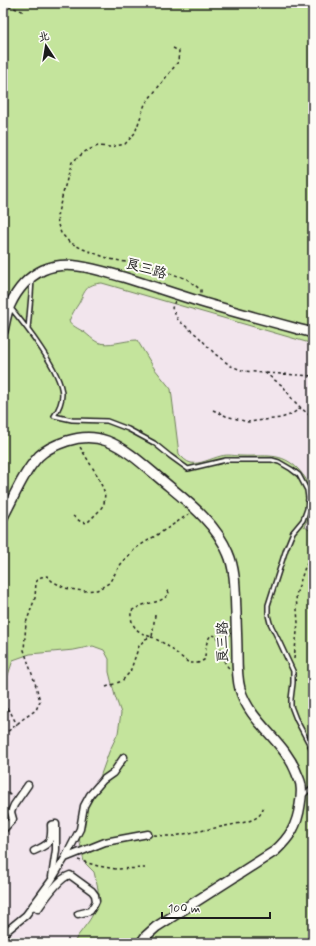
<svg xmlns="http://www.w3.org/2000/svg" width="316" height="946" font-family="Mynerve,'LXGW WenKai TC',sans-serif">
	<style>
		.green { fill: #c4e49c; stroke: #70805c }
		.lines { fill: none; stroke-linecap: round; stroke-linejoin: round }
		.lane-casing { stroke: #1c1c1c; stroke-width: 6 }
		.street-casing { stroke: #1c1c1c; stroke-width: 9 }
		.primary-casing { stroke: #1c1c1c; stroke-width: 12 }
		.path { stroke: #1c1c1c; stroke-width: 1.5; stroke-dasharray: 3 3; stroke-linecap: butt }
		.lane { stroke: #fdfcf7; stroke-width: 3 }
		.street { stroke: #fdfcf7; stroke-width: 6 }
		.primary { stroke: #fdfcf7; stroke-width: 9 }
		.labels { text-anchor: middle; dominant-baseline: central; stroke-width: 4; stroke-linejoin: round; paint-order: stroke }
		.street-label { font-size: 14px; fill: #1c1c1c; stroke: #fdfcf7 }
	</style>
	<rect width="100%" height="100%" fill="#f2e5ed"/>
	<filter id="ink" filterUnits="userSpaceOnUse"><feTurbulence type="fractalNoise" baseFrequency=".025" numOctaves="2"/><feDisplacementMap in="SourceGraphic" scale="8" xChannelSelector="R" yChannelSelector="G"/><feConvolveMatrix kernelMatrix="1 2 1 2 8 2 1 2 1" color-interpolation-filters="sRGB"/></filter>
	<g filter="url(#ink)">
		<!-- green -->
		<path class="green" d="M3,3H313V344L102,283C86,284 85,291 79,303C75,309 72,314 69,321C72,326 79,329 84,332C88,335 93,340 97,342C108,347 125,340 137,340L154,368L171,389L179,454C182,457 186,462 191,463C199,465 212,458 221,456C228,454 235,456 242,456C265,457 281,451 299,470C302,474 306,478 308,483C315,501 314,509 304,526L313,533V943H74L77,937L89,921L98,906V889L94,872L84,862L78,833L82,814L95,791L109,752L118,733L121,713L115,696L109,672V659L104,650L93,646L74,650L30,654L13,660L8,675L3,686Z"/>
		<g class="lines">
			<defs>
				<path id="lane" d="M10,307C25,325 61,371 62,394C62,403 59,409 54,416L72,420L107,421L128,429L154,443L170,456L188,469L226,460H272L279,462L291,469L299,475L307,490L308,498L307,509L303,520L293,532L286,549L268,605V615L270,623L279,641L293,671V683L291,699V706L296,719L313,751
					M28,329L31,295L32,279
					M303,796L313,786"/>
				<path id="street" d="M3,830L13,819L11,812L14,805L28,785
					M34,851C50,844 52,842 51,825L56,824V850L52,877
					M65,858L80,829L84,806L90,795L103,780L113,773L124,757
					M33,905L38,909C45,899 59,878 70,875L92,891L95,895L96,901L94,905L90,911L78,914
					M3,934L26,915L51,881L65,858L105,842L148,834"/>
				<path id="primary" d="M3,331C5,323 6,313 10,305C17,290 28,277 43,270C68,259 98,270 123,277C149,285 175,294 201,302C238,313 276,323 313,333
					M3,517C14,497 23,473 39,456C45,450 58,444 67,441C79,437 94,436 107,441C128,449 147,468 164,482C188,502 216,523 228,553C236,571 235,593 236,613C236,626 237,640 237,654C237,666 237,678 240,689C250,723 285,741 297,774C298,777 301,782 301,786C302,792 301,799 300,805C297,826 290,837 275,851L156,927L146,936L141,943"/>
			</defs>
			<!-- lane casing -->
			<use href="#lane" class="lane-casing"/>
			<!-- street casing -->
			<use href="#street" class="street-casing"/>
			<!-- primary casing -->
			<use href="#primary" class="primary-casing"/>
			<!-- path -->
			<path class="path" d="M3,4L25,12
				M173,48L179,51L178,62L145,104L135,133L125,144L110,147L98,146L86,151L72,162L65,186L57,216L58,225L61,233L69,242L83,249L110,259L152,267L187,279L201,290V294
				M175,301L172,308L178,320L198,336L215,354L231,366L244,371L265,373L283,386L293,400L301,408L313,418
				M266,373L313,376
				M213,410L226,416L248,422L281,418L290,415L301,408
				M73,516L81,522L87,523L99,511L104,504L105,493L97,475L80,447
				M155,615L152,637C138,633 130,627 131,611C134,609 137,608 140,606C150,602 163,603 169,593L167,589
				M294,659L298,623L296,595L305,567L313,555
				M106,687L122,681L130,672L139,646L145,639L152,637L165,644L189,663H198L204,660C207,650 204,644 211,635L217,636C220,646 221,660 229,668
				M3,704L11,713L17,725
				M3,732L6,733L23,719L36,710L40,701L36,686L24,650L26,623L35,598L36,582L41,577L47,576L52,581L65,588L83,591L97,590L109,583L121,564L136,548L171,526L189,514
				M3,790L13,797
				M154,835L165,836H174L246,822C257,818 261,817 264,805
				M78,860L98,866L116,869L145,868"/>
			<!-- lane -->
			<use href="#lane" class="lane"/>
			<!-- street -->
			<use href="#street" class="street"/>
			<!-- primary -->
			<use href="#primary" class="primary"/>
		</g>
	</g>
	<g class="labels">
		<!-- street labels -->
		<g class="street-label">
			<text transform="translate(146 269) rotate(16)">良三路</text>
			<text transform="translate(223 642) rotate(-91)">良三路</text>
		</g>
	</g>
	<!-- margin -->
	<rect width="316" height="946" fill="none" stroke="#fdfcf7" stroke-width="16"/>
	<rect x="8" y="8" width="300" height="930" fill="none" stroke="#1c1c1c" stroke-width="1.5" filter="url(#ink)"/>
	<!-- north arrow -->
	<g transform="translate(46 46) rotate(348)" stroke="#fdfcf7" stroke-width="3" paint-order="stroke">
	<path d="M0-3L7 15L0 10L-7 15Z" fill="#1c1c1c"/>
	<text y="-6" font-size="11" font-weight="bold" text-anchor="middle" fill="#1c1c1c">北</text>
	</g>
	<!-- scale -->
	<path d="M162 912v6h108v-6" fill="none" stroke="#1c1c1c" stroke-width="2"/>
	<text x="168" y="912" font-size="12" fill="#1c1c1c" stroke="#fdfcf7" stroke-width="3" paint-order="stroke">100 m</text>
</svg>
